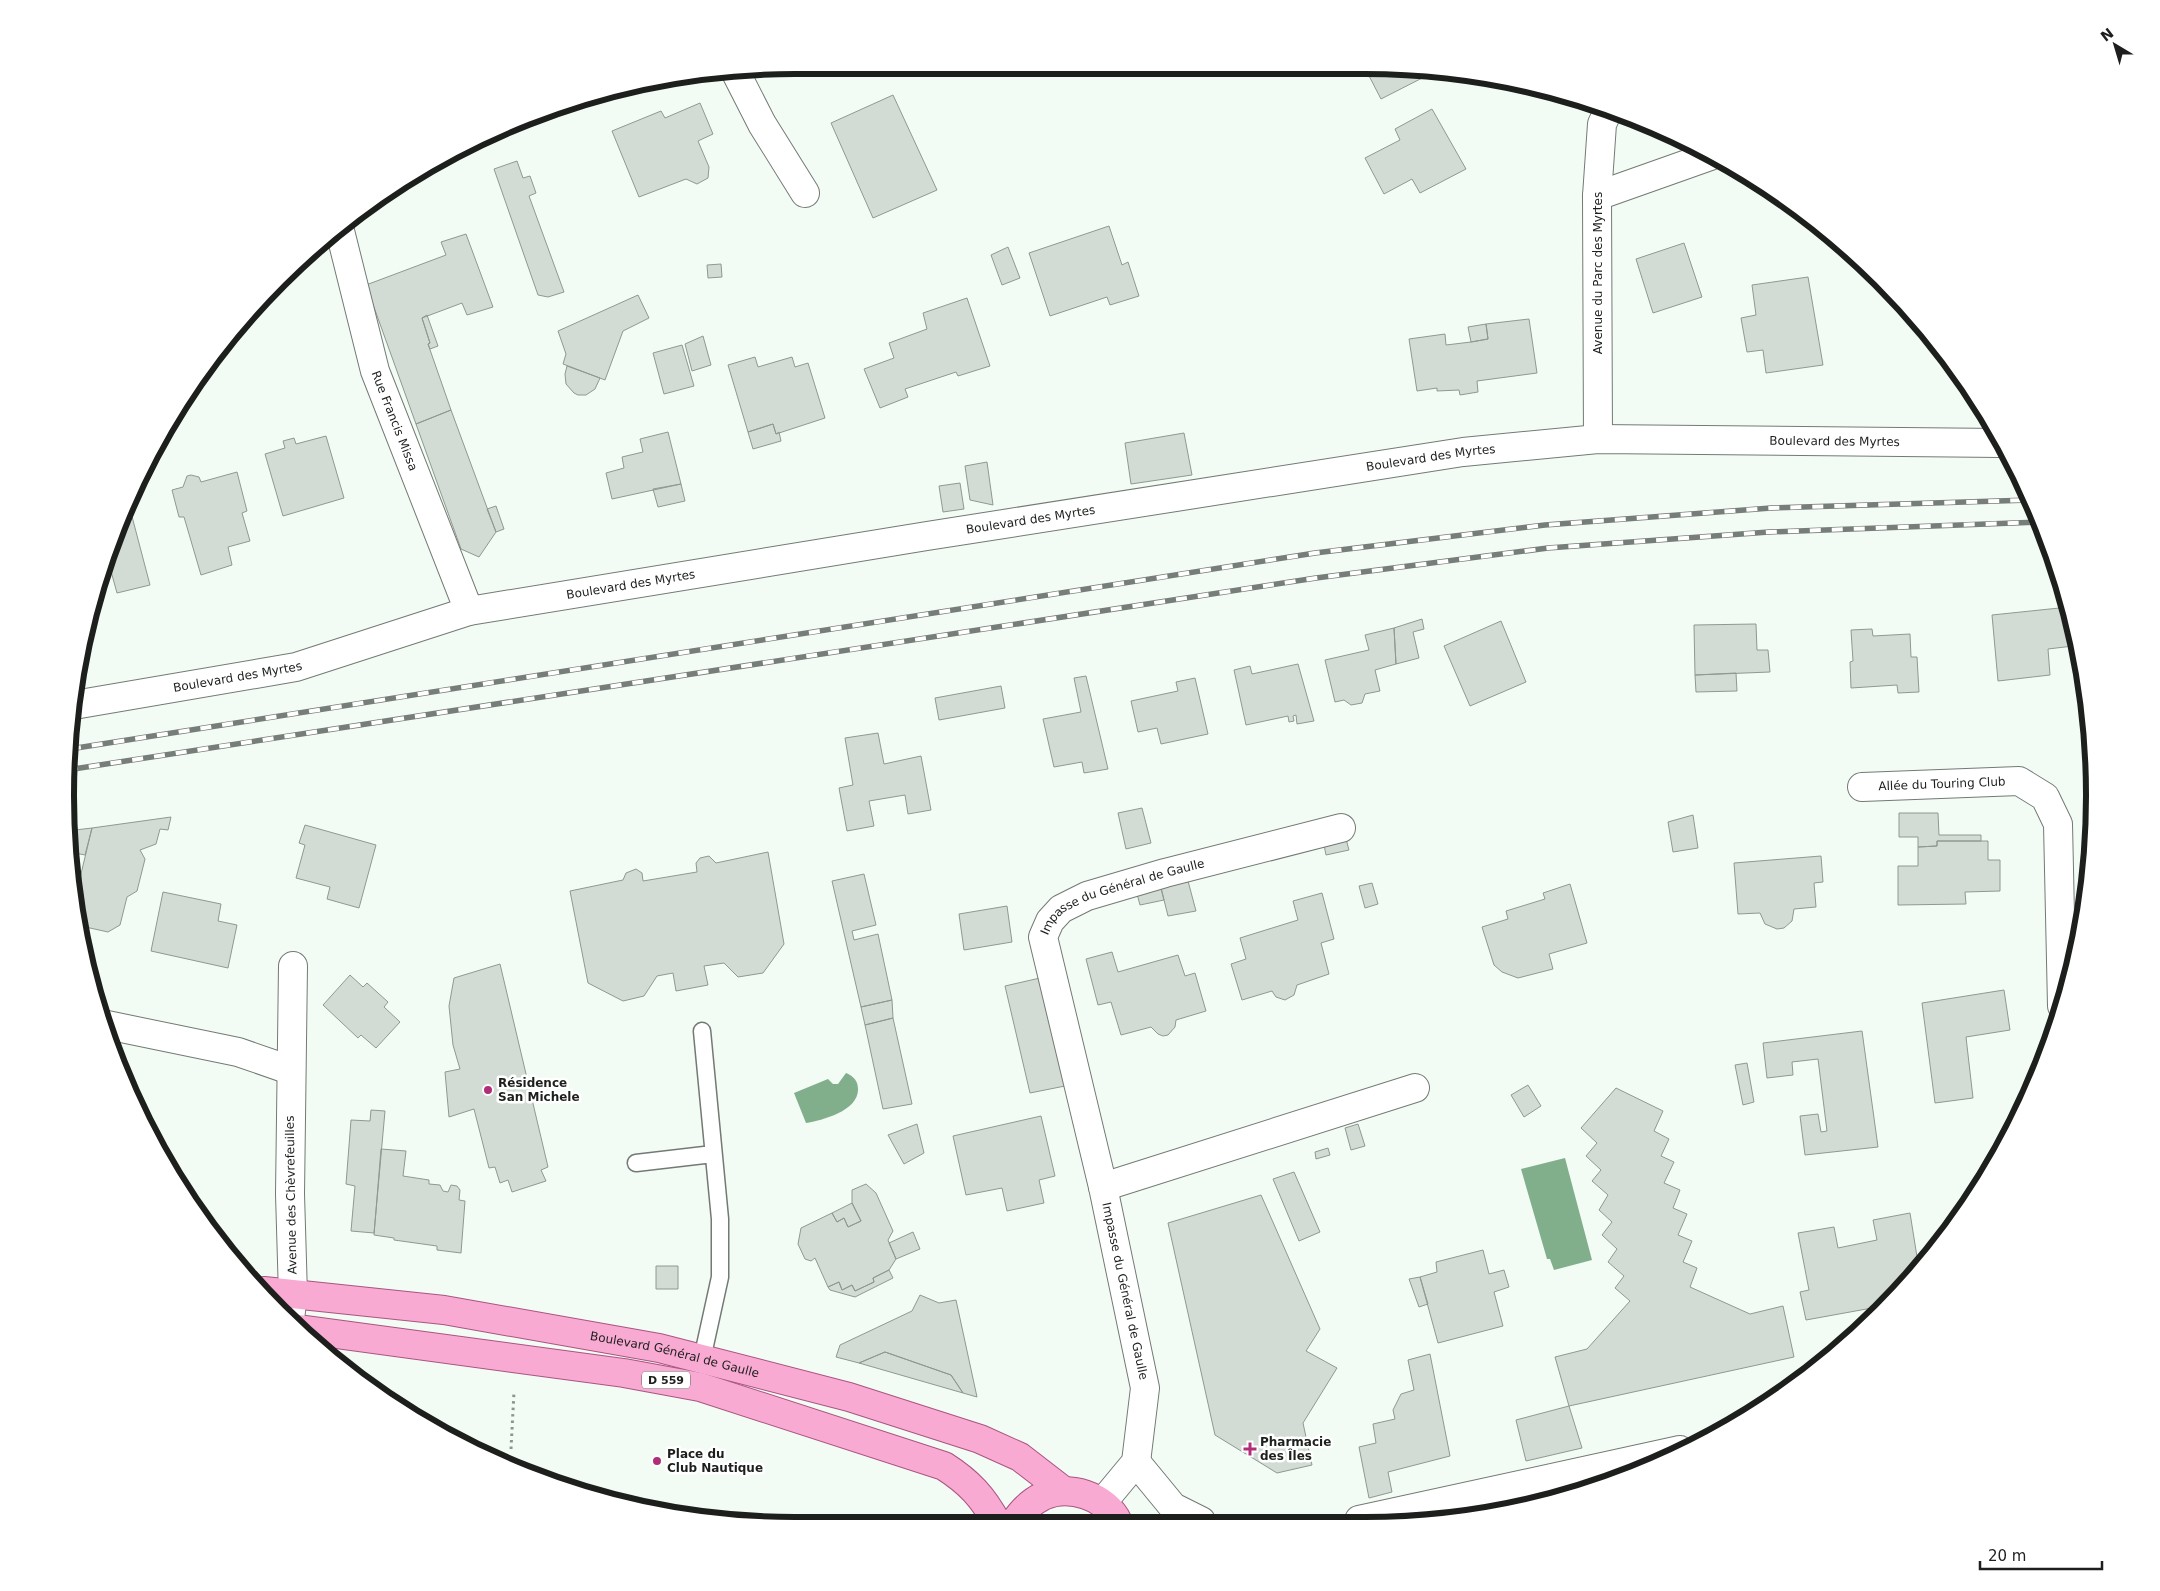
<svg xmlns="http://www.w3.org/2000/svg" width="2160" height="1591" font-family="'DejaVu Sans',sans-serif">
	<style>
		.water { fill: #81af8c }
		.building { fill: #d2dbd4; stroke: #909892 }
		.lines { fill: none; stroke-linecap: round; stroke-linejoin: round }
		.service-casing { stroke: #737a74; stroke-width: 19 }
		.minor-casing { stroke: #737a74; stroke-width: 30 }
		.primary-casing { stroke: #a95580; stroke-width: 30 }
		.path { stroke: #8e948f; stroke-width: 3; stroke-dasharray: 2.5 4; stroke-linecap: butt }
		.service { stroke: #fff; stroke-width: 16 }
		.minor { stroke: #fff; stroke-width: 28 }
		.primary { stroke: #f9aad3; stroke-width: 28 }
		.rail-casing { stroke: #777d78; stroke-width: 5.5 }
		.rail { stroke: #fff; stroke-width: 4; stroke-dasharray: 11; stroke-linecap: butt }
		.poi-dot { fill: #b02e78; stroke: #fff; stroke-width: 2 }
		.labels { text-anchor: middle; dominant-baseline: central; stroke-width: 5; stroke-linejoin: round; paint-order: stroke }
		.shield { fill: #fff; stroke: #606260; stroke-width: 1 }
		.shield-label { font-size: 11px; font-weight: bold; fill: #1c1f1c }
		.street-label { font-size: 12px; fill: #1c1f1c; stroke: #fff }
		.poi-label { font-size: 12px; font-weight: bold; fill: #1c1f1c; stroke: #fff; text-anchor: start }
		.rim { fill: none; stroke: #1c1f1c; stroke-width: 6 }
	</style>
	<rect width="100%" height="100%" fill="#f2fbf4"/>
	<!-- water -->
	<path class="water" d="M846,1073C851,1075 855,1078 857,1083C865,1109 824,1120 806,1123L794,1093L828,1079L833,1084H838Z
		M1565,1158L1592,1260L1554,1270L1550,1259H1547L1521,1169Z"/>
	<!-- building -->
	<path class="building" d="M1378,67H1412L1428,69L1430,74L1381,99L1367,72Z
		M893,95L937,190L873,218L831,123Z
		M700,103L713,134L698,141L709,167L708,178L697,184L686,179L639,197L612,131L661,111L665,118Z
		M1432,109L1466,169L1420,193L1412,179L1384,194L1365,158L1400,140L1395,129Z
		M517,161L523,178L530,176L536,193L529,196L564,292L548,297L538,295L494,169Z
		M1109,226L1122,265L1128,262L1139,296L1110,305L1107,297L1050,316L1029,253Z
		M466,234L493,307L467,315L462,303L422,318L430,343L428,344L451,410L416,424L366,285L446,255L441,242Z
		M1684,243L1702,297L1653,313L1636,259Z
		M1008,247L1020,278L1002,285L991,255Z
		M721,264L722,277L708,278L707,265Z
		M1808,277L1823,365L1766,373L1763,350L1747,352L1741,318L1756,315L1752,285Z
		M638,295L649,318L623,331L605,380L563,364L566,354L558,331Z
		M967,298L990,366L958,376L956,372L905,389L908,397L880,408L864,369L894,358L889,343L927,329L923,313Z
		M427,315L438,346L430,349L428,344L430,343L422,318Z
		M1529,319L1537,373L1477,381L1478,392L1460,395L1459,390L1437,391V388L1417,391L1409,339L1445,334L1446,345L1471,342L1488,339L1486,324Z
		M1486,324L1488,339L1471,342L1468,327Z
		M703,336L711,365L692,371L685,344Z
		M682,345L694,386L664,394L653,353Z
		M755,357L758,367L792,357L795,367L808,363L825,418L776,434L773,424L748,432L728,365Z
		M567,366L600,378L595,389L586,395H578L574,393L566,384L565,374Z
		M451,410L496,532L479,557L461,549L416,424Z
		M773,424L776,434L779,432L781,441L753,449L748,432Z
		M668,432L681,484L612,499L606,473L624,468L622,457L643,452L640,439Z
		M1184,433L1192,475L1131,484L1125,443Z
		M326,436L344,498L283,516L265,454L285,448L283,441L294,438L296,444Z
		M987,462L993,505L970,500L965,466Z
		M237,472L247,511L242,513L250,541L228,547L232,565L201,575L184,517H179L172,490L183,487L187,476L191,475L199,477L201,482Z
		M960,483L964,509L943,512L939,486Z
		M681,484L685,501L658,507L653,489Z
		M129,505L150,585L117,593L109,564Z
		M496,506L504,529L496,532L487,509Z
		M2069,607L2073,646L2048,649L2050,675L1998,681L1992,615Z
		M1422,619L1424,629L1413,632L1419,658L1396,664L1394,628Z
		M1501,621L1526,682L1470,706L1444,646Z
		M1756,624L1757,650H1768L1770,672L1695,675L1694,625Z
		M1394,628L1396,664L1375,670L1380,691L1365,694L1362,703L1351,705L1344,700L1335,702L1325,660L1369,650L1365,635Z
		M1872,629L1873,636L1910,634L1911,657H1917L1919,692L1898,693L1897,685L1851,688L1850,662L1853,661L1851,630Z
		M1298,664L1314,721L1297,724L1296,715L1293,716L1294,721L1289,722L1288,716L1246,725L1234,670L1250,666L1252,674Z
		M1736,673L1737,691L1696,692L1695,675Z
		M1086,676L1108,769L1084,773L1082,762L1054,767L1043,719L1081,712L1074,678Z
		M1195,678L1208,734L1161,744L1157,728L1138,732L1131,701L1178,691L1176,682Z
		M1001,686L1005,708L939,720L935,698Z
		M878,733L884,764L921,756L931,810L908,814L905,795L869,801L874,826L847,831L839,788L853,785L845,738Z
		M1142,808L1151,843L1126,849L1118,813Z
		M1899,813H1938L1939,835H1981V841H1937V846L1918,847V837H1899Z
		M1693,815L1698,848L1673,852L1668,822Z
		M171,817L168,830L160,829L156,844L140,850L145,859L137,891L127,897L120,925L108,932L81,926L74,903L92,828Z
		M305,825L376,845L359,908L327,899L330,887L296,878L305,845L299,843Z
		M92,828L85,855L70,852L75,830Z
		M1346,839L1349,850L1326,855L1324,845Z
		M1937,841H1988V860H2000V891L1965,892L1966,904L1898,905V866H1918V847L1937,846Z
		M768,852L784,944L763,973L738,977L724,963L704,966L708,985L676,991L673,973L657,976L644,996L623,1001L588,983L570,891L623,880L626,873L636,869L642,873L643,881L697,872L696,863L700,858L709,856L716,863Z
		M1821,856L1823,882L1814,883L1816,907L1794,909L1792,921L1784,928L1777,929L1765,924L1760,913L1738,914L1734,863Z
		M864,874L876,925L852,931L854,940L878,934L892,1000L861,1007L832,881Z
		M1188,881L1196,911L1168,916L1161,888Z
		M1372,883L1378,904L1365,908L1359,886Z
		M1570,884L1587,943L1549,954L1553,969L1518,978L1502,972L1494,965L1482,927L1508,919L1506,911L1545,899L1543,893Z
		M1161,888L1164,900L1140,905L1137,894Z
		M163,892L221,904L218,921L237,925L228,968L151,951Z
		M1322,893L1334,939L1321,943L1329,974L1297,985L1294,995L1285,1000L1276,997L1272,991L1242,1000L1231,964L1246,959L1240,938L1298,920L1293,901Z
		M1007,906L1012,942L964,950L959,914Z
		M1112,952L1118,972L1178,955L1185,976L1195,973L1206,1011L1176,1020L1175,1027L1168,1035L1163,1036L1158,1034L1151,1027L1121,1035L1111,1002L1098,1005L1086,959Z
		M500,964L548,1167L541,1170L546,1181L512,1192L508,1180L500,1183L495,1167L489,1168L474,1109L449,1117L445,1072L460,1069L453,1045L449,1006L454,978Z
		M350,975L363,987L367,983L388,1002L384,1007L400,1022L376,1048L361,1035L358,1038L323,1005Z
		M1040,978L1065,1086L1030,1093L1005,986Z
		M2004,990L2010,1030L1966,1037L1973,1098L1935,1103L1922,1003Z
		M892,1000L893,1018L865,1025L861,1007Z
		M893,1018L912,1104L883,1109L865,1025Z
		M1862,1031L1878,1147L1805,1155L1800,1116L1818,1114L1821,1132L1827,1131L1818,1059L1792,1062L1793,1075L1767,1078L1763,1043Z
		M1747,1063L1754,1102L1743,1105L1735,1065Z
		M1528,1085L1541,1106L1524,1117L1511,1095Z
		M1616,1088L1663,1111L1654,1131L1669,1139L1661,1156L1674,1162L1664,1183L1680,1190L1673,1208L1687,1214L1678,1235L1692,1241L1683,1262L1697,1268L1690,1287L1750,1314L1783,1306L1794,1357L1569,1406L1555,1357L1587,1349L1630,1301L1615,1288L1624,1276L1608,1262L1617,1249L1602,1235L1612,1222L1599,1210L1608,1195L1592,1181L1601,1170L1586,1156L1597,1143L1581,1128Z
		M371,1110L385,1111L374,1233L351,1231L355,1186L346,1184L351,1120L370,1121Z
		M1041,1116L1055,1176L1039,1180L1044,1203L1007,1211L1002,1188L966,1195L953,1136Z
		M917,1124L924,1153L904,1164L888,1135Z
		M1358,1124L1365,1146L1351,1150L1345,1128Z
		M1328,1148L1330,1155L1316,1159L1315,1152Z
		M381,1149L406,1151L403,1176L429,1180V1184L440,1185L443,1191L448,1192L451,1185L457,1186L460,1190L459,1200L465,1201L461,1253L437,1250V1246L394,1240V1238L374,1235Z
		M1294,1172L1320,1232L1299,1241L1273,1179Z
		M866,1184L876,1193L893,1231L888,1240L896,1259L889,1270L873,1278L874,1282L855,1291L852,1285L842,1290L839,1282L828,1287L815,1258L811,1261L805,1259L798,1244L801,1228L832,1213L837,1222L844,1218L848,1227L861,1221L852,1203V1190Z
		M1261,1195L1320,1329L1306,1351L1337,1368L1303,1423L1312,1465L1277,1473L1215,1435L1168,1223Z
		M852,1203L861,1221L848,1227L844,1218L837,1222L832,1213Z
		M1910,1213L1918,1263L1919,1271L1914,1277L1883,1306L1806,1320L1800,1292L1809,1290L1798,1233L1834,1227L1838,1248L1877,1240L1873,1220Z
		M913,1232L920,1249L896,1259L889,1243Z
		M1483,1250L1489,1274L1504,1270L1509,1287L1494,1292L1503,1326L1438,1343L1420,1277L1437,1272L1436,1262Z
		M656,1266H678V1289H656Z
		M889,1270L893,1278L855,1297L830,1290L828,1287L839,1282L842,1290L852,1285L855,1291L874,1282L873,1278Z
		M1420,1277L1428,1304L1419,1307L1409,1279Z
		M920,1295L939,1303L956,1300L977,1397L963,1393L951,1375L885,1352L859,1363L836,1357L840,1345L912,1311Z
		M885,1352L951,1375L963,1393L859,1363Z
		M1430,1354L1450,1456L1388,1472L1392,1492L1369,1498L1359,1447L1376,1443L1373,1424L1395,1419L1393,1410L1401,1394L1414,1390L1408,1360Z
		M1569,1406L1582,1448L1526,1461L1516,1420Z
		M1542,1497L1460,1520H1429Z"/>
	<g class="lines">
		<defs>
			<path id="service" d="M702,1031L720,1219V1277L702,1359
				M636,1163L713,1154"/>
			<g id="minor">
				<path d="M735,71L762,124L805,193"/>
				<path d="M1597,196L1710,156"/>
				<path id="s1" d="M339,227L375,371L469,611"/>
				<path d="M1598,439L1597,196L1602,124L1609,109"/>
				<path id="s2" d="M74,705L296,667L469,611L927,536L1463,452L1598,439L2001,443"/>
				<path id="s3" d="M1862,787L2019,781L2045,797L2058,824L2062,1006"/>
				<path d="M107,1025L238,1052L290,1070"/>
				<path d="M1103,1187L1415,1088"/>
				<path d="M290,1319L293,1295L290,1194L293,966"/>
				<path d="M1136,1462L1173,1507L1201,1521"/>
				<path id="s4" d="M1102,1503L1136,1462L1145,1388L1103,1187L1043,937L1050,921L1061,909L1087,896L1165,873L1341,828"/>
				<path d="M1359,1520L1680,1450"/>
			</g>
			<g id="primary">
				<path id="s5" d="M264,1291L444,1310L659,1348L849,1397L980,1439L1020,1457L1064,1491"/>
				<path d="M299,1329L624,1373L700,1387L944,1466C969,1482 983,1497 997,1523"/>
				<path d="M1014,1523C1021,1512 1031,1502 1043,1496C1069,1484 1106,1496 1118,1522"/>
			</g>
		</defs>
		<!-- service casing -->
		<use href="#service" class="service-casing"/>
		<!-- minor casing -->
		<use href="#minor" class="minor-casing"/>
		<!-- primary casing -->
		<use href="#primary" class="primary-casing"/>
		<!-- path -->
		<path class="path" d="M511,1449L514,1392"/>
		<!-- service -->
		<use href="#service" class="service"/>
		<!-- minor -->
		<use href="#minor" class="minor"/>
		<!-- primary -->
		<use href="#primary" class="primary"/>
		<defs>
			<path id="rail" d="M70,749L1315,553L1545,525L1771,508L2030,500
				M67,770L1316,578L1548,548L1769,532L2038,522"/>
		</defs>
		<!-- rail casing -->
		<use href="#rail" class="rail-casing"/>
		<!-- rail -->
		<use href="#rail" class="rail"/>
	</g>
	<!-- markers -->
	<g class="poi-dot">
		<circle cx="488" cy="1090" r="5"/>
		<path d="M1247.5 1441.5h5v5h5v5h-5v5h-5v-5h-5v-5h5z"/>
		<circle cx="657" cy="1461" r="5"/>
	</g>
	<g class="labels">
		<!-- shield labels -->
		<rect class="shield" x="642" y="1371.5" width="48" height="17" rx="4"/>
		<g class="shield-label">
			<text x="666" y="1380">D 559</text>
		</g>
		<!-- street labels -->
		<g class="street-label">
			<text transform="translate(1598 273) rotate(-90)">Avenue du Parc des Myrtes</text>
			<text stroke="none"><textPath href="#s1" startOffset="202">Rue Francis Missa</textPath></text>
			<text stroke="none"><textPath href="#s2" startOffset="1786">Boulevard des Myrtes</textPath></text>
			<text stroke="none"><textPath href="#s2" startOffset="1381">Boulevard des Myrtes</textPath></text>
			<text stroke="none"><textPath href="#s2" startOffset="976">Boulevard des Myrtes</textPath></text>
			<text stroke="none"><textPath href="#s2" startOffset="571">Boulevard des Myrtes</textPath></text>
			<text stroke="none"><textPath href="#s2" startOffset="166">Boulevard des Myrtes</textPath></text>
			<text stroke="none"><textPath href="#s3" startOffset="80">Allée du Touring Club</textPath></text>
			<text stroke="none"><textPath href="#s4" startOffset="684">Impasse du Général de Gaulle</textPath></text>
			<text transform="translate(291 1195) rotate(-91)">Avenue des Chèvrefeuilles</text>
			<text transform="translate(1125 1291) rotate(78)">Impasse du Général de Gaulle</text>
			<text stroke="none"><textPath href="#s5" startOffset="416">Boulevard Général de Gaulle</textPath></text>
		</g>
		<!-- poi labels -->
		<g class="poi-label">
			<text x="498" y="1083">Résidence<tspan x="498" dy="14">San Michele</tspan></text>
			<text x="1260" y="1442">Pharmacie<tspan x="1260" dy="14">des Îles</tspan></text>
			<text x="667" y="1454">Place du<tspan x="667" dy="14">Club Nautique</tspan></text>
		</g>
	</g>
	<!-- crop -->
	<path d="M0 0H2160V1591H0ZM795 74H1365A721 721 0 0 1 2086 795V796A721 721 0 0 1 1365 1517H795A721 721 0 0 1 74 796V795A721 721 0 0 1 795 74Z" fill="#fff" fill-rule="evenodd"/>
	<path class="rim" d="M795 74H1365A721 721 0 0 1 2086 795V796A721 721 0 0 1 1365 1517H795A721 721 0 0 1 74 796V795A721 721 0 0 1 795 74Z"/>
	<!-- north arrow -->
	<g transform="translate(2115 45) rotate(322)" stroke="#ffffff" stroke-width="4" paint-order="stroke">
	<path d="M0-4L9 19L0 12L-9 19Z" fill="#1c1f1c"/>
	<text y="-8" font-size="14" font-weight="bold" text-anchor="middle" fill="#1c1f1c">N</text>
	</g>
	<!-- scale -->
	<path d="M1980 1561v8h122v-8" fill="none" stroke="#1c1f1c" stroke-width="2.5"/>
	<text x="1988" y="1561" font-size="15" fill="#1c1f1c" stroke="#ffffff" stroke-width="4" paint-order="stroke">20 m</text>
</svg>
